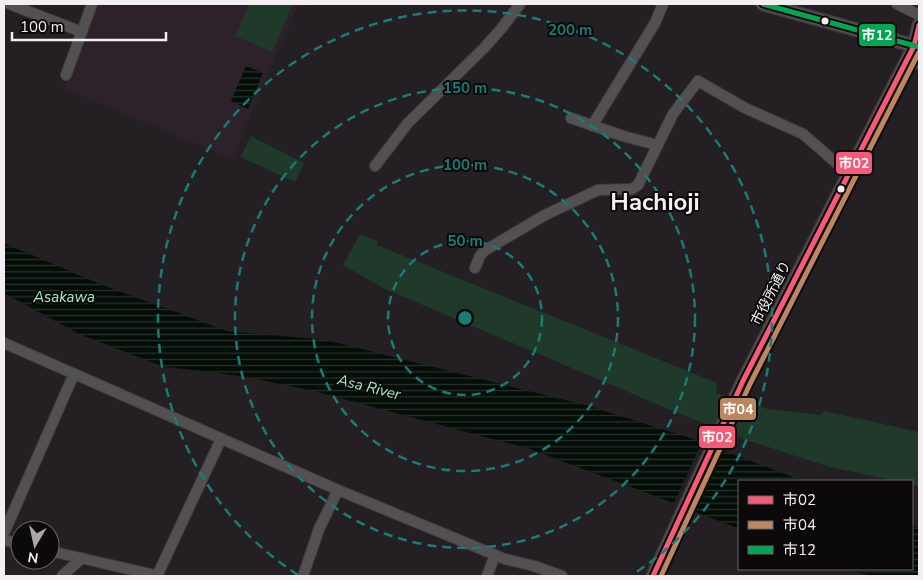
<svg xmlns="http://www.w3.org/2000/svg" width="923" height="580" font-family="'Nunito Sans','Noto Sans JP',sans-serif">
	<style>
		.built { fill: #2d212a }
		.park { fill: #1f392a }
		.water { fill: url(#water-rules) }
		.pier { fill: #241f22 }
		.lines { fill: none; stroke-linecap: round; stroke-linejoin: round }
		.minor-casing { stroke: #403d3f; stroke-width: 12 }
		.tertiary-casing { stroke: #403d3f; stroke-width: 15 }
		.minor { stroke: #525051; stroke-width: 10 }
		.tertiary { stroke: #525051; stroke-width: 12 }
		.bus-1-casing { stroke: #0c090b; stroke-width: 9 }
		.bus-2-casing { stroke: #0c090b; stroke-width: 9 }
		.bus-3-casing { stroke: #0c090b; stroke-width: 9 }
		.bus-1 { stroke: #f75a77; stroke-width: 5 }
		.bus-2 { stroke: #bb8660; stroke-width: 5 }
		.bus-3 { stroke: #00a651; stroke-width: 5 }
		.ring { fill: none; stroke: #1a7c75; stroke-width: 2.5; stroke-dasharray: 9 6 }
		.bus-dot { fill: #f3eef1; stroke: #0c090b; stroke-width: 2 }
		.labels { text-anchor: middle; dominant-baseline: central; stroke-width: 4; stroke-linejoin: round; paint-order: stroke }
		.street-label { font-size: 14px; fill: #f3eef1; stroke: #0c090b }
		.water-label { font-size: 15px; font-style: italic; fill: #a6efc3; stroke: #0c090b }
		.town-label { font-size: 24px; font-weight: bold; fill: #f3eef1; stroke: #0c090b }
		.centre { fill: #1a7c75; stroke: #0c090b; stroke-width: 2.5 }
		.ring-label { font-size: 15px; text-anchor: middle; font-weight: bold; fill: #1a7c75; stroke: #0c090b; stroke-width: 4; stroke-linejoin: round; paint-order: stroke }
		.line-badge { stroke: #0c090b; stroke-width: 2 }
		.badge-label { font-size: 14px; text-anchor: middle; font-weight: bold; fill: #fff }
	</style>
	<defs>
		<pattern id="water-rules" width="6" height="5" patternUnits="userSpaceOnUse" patternTransform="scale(1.25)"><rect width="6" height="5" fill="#030e06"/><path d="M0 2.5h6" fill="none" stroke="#28312b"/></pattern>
	</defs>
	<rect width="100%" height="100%" fill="#241f22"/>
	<!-- built -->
	<path class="built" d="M97,4H309V5L297,7L232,159L65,89Z"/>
	<!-- park -->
	<path class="park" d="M250,4H293L272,52L235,36Z
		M251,136L304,163L295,182L240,157Z
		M360,234L378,241L377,245L717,383L716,393L768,409L820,415L824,411L919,432V486L912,485V481H896L830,467L743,439L673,411L385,289L343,265Z"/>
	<!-- water -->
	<path class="water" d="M246,66L263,73L248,109L231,101Z
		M4,243L100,284L227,331L326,340L589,406L693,439L803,481H739V529L671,502L530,449L314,391L247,377L202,371L164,367L79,334L4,293Z
		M912,525L919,528V576H872L844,569H912Z"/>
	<!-- pier -->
	<path class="pier" d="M703,440L725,449L695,514L673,505Z"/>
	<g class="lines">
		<defs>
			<path id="minor" d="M9,4L82,32
				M897,4L919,15
				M914,46L919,64
				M66,75L92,4
				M571,118L623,136L657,145
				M592,126L655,23L663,4
				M375,166L408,123L484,48L501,29L520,4
				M475,268L480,256L484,251L545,215L598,190L632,189L638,185L673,114L698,81L745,108L803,134L849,174
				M4,343L338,490L505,559L534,566L562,576
				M4,533L74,374
				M4,540L20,544
				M50,551L159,576
				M62,576L82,558
				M157,576L221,439
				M303,576L319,529L338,490
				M487,576L495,555"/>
			<path id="tertiary" d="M763,4L919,47
				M653,576L743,381L904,66L914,46L919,25"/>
		</defs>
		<!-- minor casing -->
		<use href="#minor" class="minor-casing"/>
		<!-- tertiary casing -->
		<use href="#tertiary" class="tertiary-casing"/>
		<!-- minor -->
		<use href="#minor" class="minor"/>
		<!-- tertiary -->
		<use href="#tertiary" class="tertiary"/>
		<defs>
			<path id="bus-1" d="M653,576L743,381L914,46L919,25"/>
			<path id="bus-2" d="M661,576L750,384L919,52"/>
			<path id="bus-3" d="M763,4L919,47"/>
		</defs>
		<!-- bus-1 casing -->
		<use href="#bus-1" class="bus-1-casing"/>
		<!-- bus-2 casing -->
		<use href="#bus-2" class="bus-2-casing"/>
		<!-- bus-3 casing -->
		<use href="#bus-3" class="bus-3-casing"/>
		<!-- bus-1 -->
		<use href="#bus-1" class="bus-1"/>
		<!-- bus-2 -->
		<use href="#bus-2" class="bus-2"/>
		<!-- bus-3 -->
		<use href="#bus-3" class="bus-3"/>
	</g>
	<!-- distance rings -->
	<g class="ring">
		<circle cx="465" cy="318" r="77"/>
		<circle cx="465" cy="318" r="153"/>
		<circle cx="465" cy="318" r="230"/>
		<path d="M298 575A307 307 0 1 1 632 575"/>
	</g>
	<!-- markers -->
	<g class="bus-dot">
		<circle cx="825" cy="21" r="4.5"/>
		<circle cx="841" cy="189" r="4.5"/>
	</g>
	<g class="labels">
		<!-- street labels -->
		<g class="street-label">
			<text transform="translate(771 293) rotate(-63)">市役所通り</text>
		</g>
		<!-- water labels -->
		<g class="water-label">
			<text x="64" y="297">Asakawa</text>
			<text transform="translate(369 387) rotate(14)">Asa River</text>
		</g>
		<!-- town labels -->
		<g class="town-label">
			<text x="655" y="202">Hachioji</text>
		</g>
	</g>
	<circle cx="465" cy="318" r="8" class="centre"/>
	<g class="ring-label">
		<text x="570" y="35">200 m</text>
		<text x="465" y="93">150 m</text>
		<text x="465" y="170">100 m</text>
		<text x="465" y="246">50 m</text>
	</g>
	<g class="line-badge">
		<rect x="858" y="23" width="38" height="24" rx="5" fill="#00a651"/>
		<rect x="835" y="151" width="38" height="24" rx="5" fill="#f75a77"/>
		<rect x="719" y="397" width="38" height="24" rx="5" fill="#bb8660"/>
		<rect x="698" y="425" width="38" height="24" rx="5" fill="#f75a77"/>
	</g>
	<g class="badge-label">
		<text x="877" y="40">市12</text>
		<text x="854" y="168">市02</text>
		<text x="738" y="414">市04</text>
		<text x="717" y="442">市02</text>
	</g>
	<!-- border -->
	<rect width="923" height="580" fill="none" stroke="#f3eef1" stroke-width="10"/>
	<!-- legend -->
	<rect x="738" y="480" width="175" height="90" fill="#0c090b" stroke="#686567"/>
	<rect x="748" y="496" width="25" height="8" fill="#f75a77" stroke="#686567"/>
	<text x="783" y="505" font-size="15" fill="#f3eef1">市02</text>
	<rect x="748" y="521" width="25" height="8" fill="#bb8660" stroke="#686567"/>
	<text x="783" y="530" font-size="15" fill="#f3eef1">市04</text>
	<rect x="748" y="546" width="25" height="8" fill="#00a651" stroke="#686567"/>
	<text x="783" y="555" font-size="15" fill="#f3eef1">市12</text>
	<!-- north arrow -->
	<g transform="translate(35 545) rotate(189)"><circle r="24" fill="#0c090b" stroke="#686567"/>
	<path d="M0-4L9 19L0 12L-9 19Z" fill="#aba6a9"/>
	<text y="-8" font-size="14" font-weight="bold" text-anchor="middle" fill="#f3eef1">N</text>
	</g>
	<!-- scale -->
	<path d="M12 32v8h154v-8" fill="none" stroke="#f3eef1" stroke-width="2.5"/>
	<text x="20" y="32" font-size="15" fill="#f3eef1" stroke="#0c090b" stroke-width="4" paint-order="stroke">100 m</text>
</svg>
